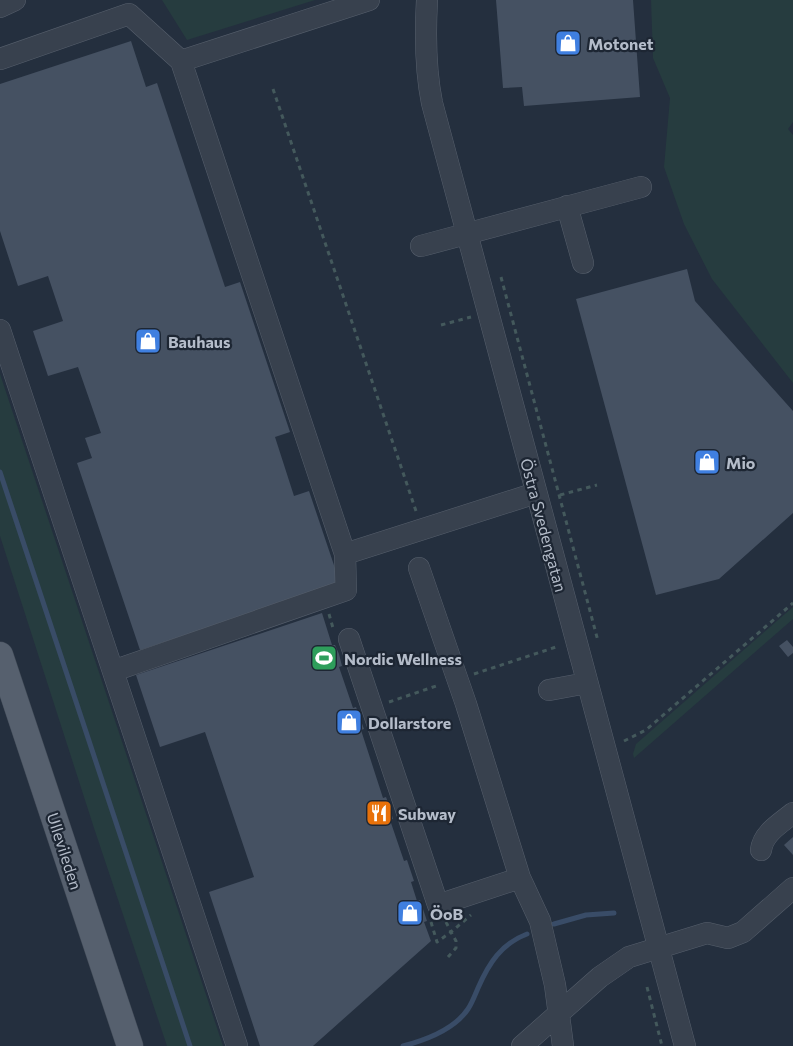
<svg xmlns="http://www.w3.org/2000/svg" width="793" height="1046" font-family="Commissioner,sans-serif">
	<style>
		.green { fill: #263c3f }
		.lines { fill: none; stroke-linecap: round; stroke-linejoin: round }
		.stream { stroke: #394c67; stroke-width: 5 }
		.building { fill: #455162 }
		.minor-casing { stroke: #565f6c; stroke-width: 22 }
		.major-casing { stroke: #414a57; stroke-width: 27 }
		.path { stroke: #44595c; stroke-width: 3; stroke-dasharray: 4.5 4.5; stroke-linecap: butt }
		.minor { stroke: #38414e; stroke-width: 21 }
		.major { stroke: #56606e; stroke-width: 26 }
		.labels { text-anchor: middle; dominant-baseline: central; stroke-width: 4.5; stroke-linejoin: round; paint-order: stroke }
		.poi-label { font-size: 16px; font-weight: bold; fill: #b4bcc9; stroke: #1d2633; text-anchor: start }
		.street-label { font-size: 16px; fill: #b4bcc9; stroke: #1d2633 }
	</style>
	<rect width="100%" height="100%" fill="#242f3e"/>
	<!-- green -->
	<path class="green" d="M162,0H315L187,40Z
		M651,0H793V122L788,129L793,135V383L712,279L684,224L664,167L670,98L653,58Z
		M0,374L223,1046H167L94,828L0,536Z
		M793,607V619L634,758L633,754L636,744Z"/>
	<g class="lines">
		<!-- stream -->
		<path class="stream" d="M0,472L190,1046
			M554,924L586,915L614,913
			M403,1046C426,1040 454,1030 468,1009C472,1003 475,995 478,988C489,963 501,944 527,934"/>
	</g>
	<!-- building -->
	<path class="building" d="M496,0H633L640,97L524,106L522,87L503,88Z
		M131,41L146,87L157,83L225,287L240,282L290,432L275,437L294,496L309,491L340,583L140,650L77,463L92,458L85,438L101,433L78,367L48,376L33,331L63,321L48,276L18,286L0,231V84Z
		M687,269L695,301L793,411V513L719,579L656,595L576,299Z
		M322,613L332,645H335L339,654L342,666L339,667L353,708L356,707L364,729L361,730L383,798L386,797L390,808L393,819L390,820L404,861L407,860L414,881L411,882L417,901L420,900L427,921L424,922L431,941L313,1046H260L209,892L254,877L205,732L160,747L136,675Z
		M787,640L793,647V653L788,657L779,646Z
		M793,837V855L784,845Z"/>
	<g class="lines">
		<defs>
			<path id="minor" d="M427,0C425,35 425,68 432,103L685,1046
				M0,7L15,0
				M0,59L129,14L181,61L345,554L346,590L113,671
				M181,61L369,0
				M567,206L583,263
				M421,246L641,187
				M0,330L237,1046
				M345,554L536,493
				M419,568L466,704L520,878L540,921L555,985L563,1046
				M349,639L438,905L520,878
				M549,690L587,683
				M761,850C763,833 781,823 793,813
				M522,1046L600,977L629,957L707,933L728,938L743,932L793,888"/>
			<path id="major" d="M0,655L130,1046"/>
		</defs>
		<!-- minor casing -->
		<use href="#minor" class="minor-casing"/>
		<!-- major casing -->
		<use href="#major" class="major-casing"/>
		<!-- path -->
		<path class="path" d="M273,89L416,511
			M501,277L598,641
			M441,325L471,317
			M560,495L597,485
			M329,614L333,628
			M474,674L559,646
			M389,702L439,685
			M624,741L646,730L793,603
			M431,922L437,942L451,932L456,941V948L448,957
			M446,922L451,932L471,915
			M647,987L662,1046"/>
		<!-- minor -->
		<use href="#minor" class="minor"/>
		<!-- major -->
		<use href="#major" class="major"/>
	</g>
	<!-- icons -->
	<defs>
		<symbol id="shop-square" viewBox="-11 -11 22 22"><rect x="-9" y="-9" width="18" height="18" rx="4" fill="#3f7fe0" stroke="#1d2633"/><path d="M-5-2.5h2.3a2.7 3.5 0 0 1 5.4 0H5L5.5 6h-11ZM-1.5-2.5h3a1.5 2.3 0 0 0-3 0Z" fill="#fff"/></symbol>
		<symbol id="stadium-square" viewBox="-11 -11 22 22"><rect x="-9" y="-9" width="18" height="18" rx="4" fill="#2e9e5b" stroke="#1d2633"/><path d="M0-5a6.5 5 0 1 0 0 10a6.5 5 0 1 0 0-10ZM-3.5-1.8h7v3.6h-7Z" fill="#fff"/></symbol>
		<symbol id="restaurant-square" viewBox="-11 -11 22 22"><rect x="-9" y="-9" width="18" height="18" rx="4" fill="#e8710a" stroke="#1d2633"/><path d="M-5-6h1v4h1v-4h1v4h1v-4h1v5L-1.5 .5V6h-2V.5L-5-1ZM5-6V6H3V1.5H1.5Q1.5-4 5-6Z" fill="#fff"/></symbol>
	</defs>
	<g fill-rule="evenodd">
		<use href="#shop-square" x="553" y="28" width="30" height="30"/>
		<use href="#shop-square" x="133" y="326" width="30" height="30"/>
		<use href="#shop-square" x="692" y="447" width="30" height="30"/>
		<use href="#stadium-square" x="309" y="643" width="30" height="30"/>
		<use href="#shop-square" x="334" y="707" width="30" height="30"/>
		<use href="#restaurant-square" x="364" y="798" width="30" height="30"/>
		<use href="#shop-square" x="395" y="898" width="30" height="30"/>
	</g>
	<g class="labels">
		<!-- poi labels -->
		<g class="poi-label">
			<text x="588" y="43">Motonet</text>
			<text x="168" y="341">Bauhaus</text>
			<text x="726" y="462">Mio</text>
			<text x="344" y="658">Nordic Wellness</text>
			<text x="368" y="722">Dollarstore</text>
			<text x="398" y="813">Subway</text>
			<text x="430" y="913">ÖoB</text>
		</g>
		<!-- street labels -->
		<g class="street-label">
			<text transform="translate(544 525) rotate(75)">Östra Svedengatan</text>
			<text transform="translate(65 851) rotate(72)">Ullevileden</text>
		</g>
	</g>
</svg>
